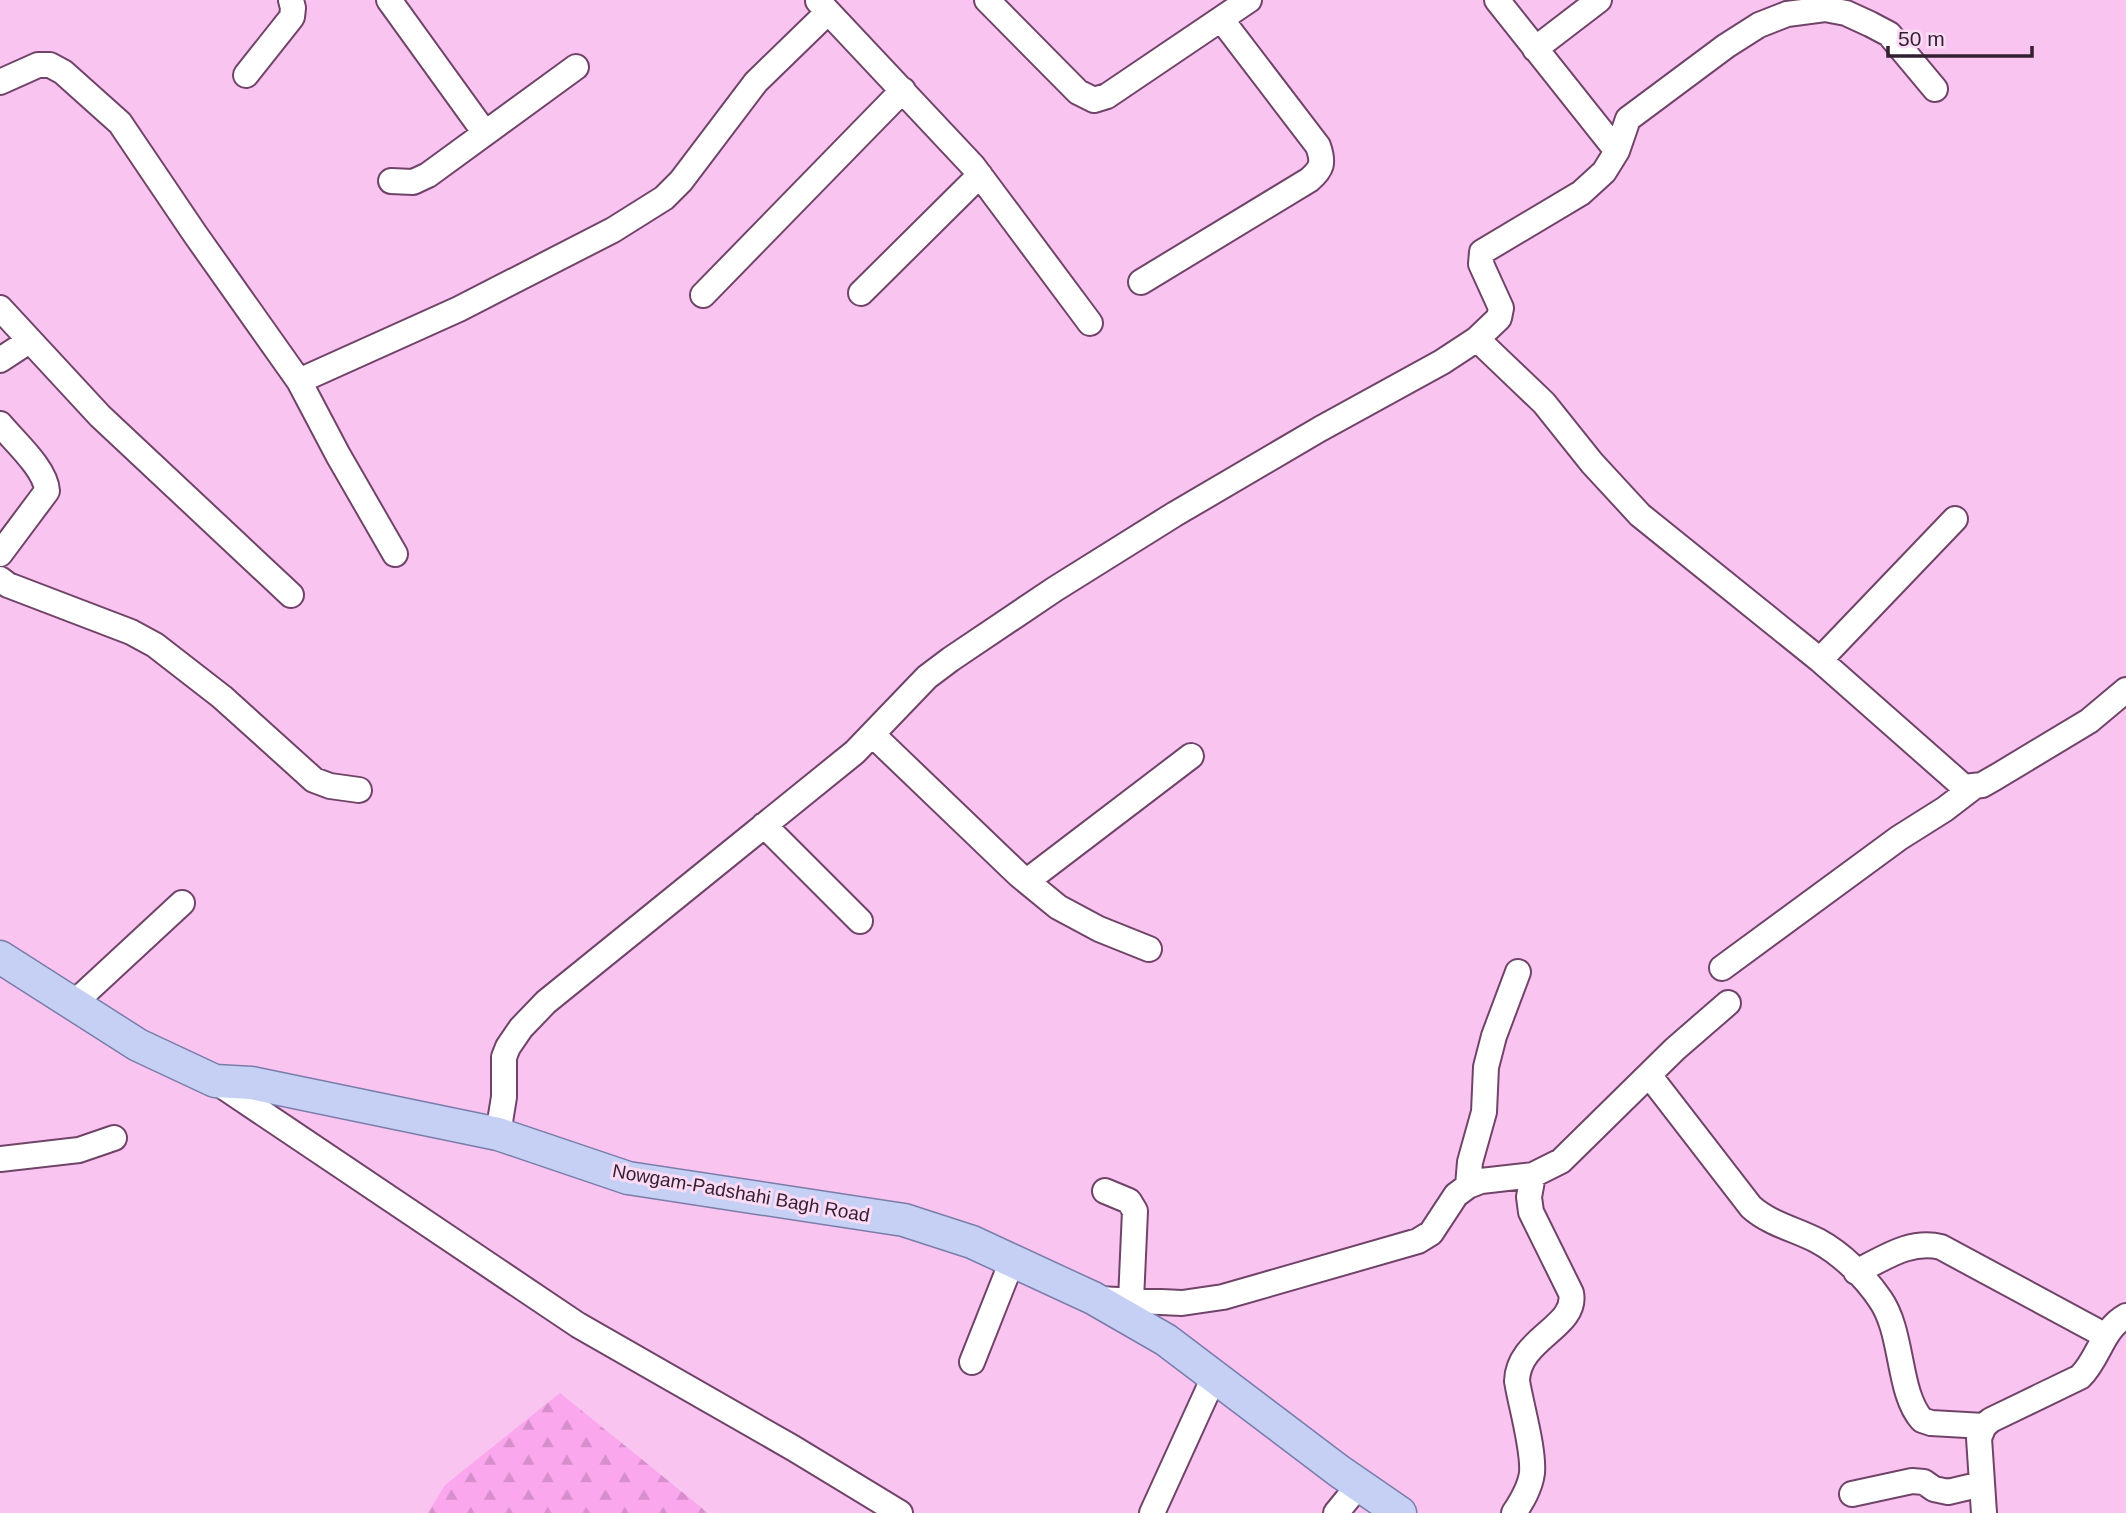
<svg xmlns="http://www.w3.org/2000/svg" width="2126" height="1513" font-family="Helvetica,sans-serif">
	<style>
		.forest { fill: url(#forest-firs) }
		.lines { fill: none; stroke-linecap: round; stroke-linejoin: round }
		.minor-casing { stroke: #704469; stroke-width: 28 }
		.major-casing { stroke: #7a7daa; stroke-width: 35 }
		.minor { stroke: #fff; stroke-width: 24 }
		.major { stroke: #c6d0f4; stroke-width: 32 }
		.labels { text-anchor: middle; dominant-baseline: central; stroke-width: 6; stroke-linejoin: round; paint-order: stroke }
		.street-label { font-size: 19px; fill: #321f2f; stroke: #fadaf4 }
	</style>
	<defs>
		<pattern id="forest-firs" width="22" height="20" patternUnits="userSpaceOnUse" patternTransform="scale(1.75)"><rect width="22" height="20" fill="#faa7ed"/><path d="M5 1l3.5 6h-7zM16 11l3.5 6h-7z" fill="#d78fcc"/></pattern>
	</defs>
	<rect width="100%" height="100%" fill="#f9c5f0"/>
	<!-- forest -->
	<path class="forest" d="M560,1393L708,1513H428L445,1485Z"/>
	<g class="lines">
		<defs>
			<path id="minor" d="M389,0L485,133
				M987,0L1078,92L1094,100L1107,96L1249,0
				M1497,0L1617,151
				M818,1L973,166L1090,323
				M1535,49L1599,0
				M246,75L292,17L293,8L291,0
				M0,82L38,65H50L63,72L120,123L195,234L299,381L338,455L395,554
				M391,181L413,182L428,175L576,67
				M1141,282L1309,180C1322,169 1324,163 1318,146L1221,19
				M861,293L980,175
				M703,295L903,90
				M0,308L100,416L291,595
				M1477,339L1544,403L1592,463L1640,515L1820,660L1964,787L1982,785L1996,777L2089,721L2126,690
				M0,360L29,341
				M299,381L459,309L613,230L664,198L681,181L756,82L827,13
				M0,424C14,441 46,469 47,491L0,554
				M0,579L8,585L131,632L155,645L222,697L314,780L330,786L359,790
				M1820,660L1955,519
				M873,735L1019,875L1058,907L1099,929L1149,949
				M764,825L860,921
				M1027,881L1191,756
				M1722,968L1899,838L1945,809L1975,786
				M73,1004L182,903
				M1649,1075L1751,1207C1770,1224 1795,1229 1818,1241C1842,1254 1865,1277 1880,1299C1904,1333 1897,1392 1922,1420L1931,1423L1984,1426
				M215,1081L578,1325L793,1448L900,1513
				M498,1134L504,1097V1057L508,1047L521,1028L546,1002L855,752L927,677L951,659L1055,589L1175,514L1320,429L1442,362L1477,339L1499,318L1501,308L1481,264L1482,252L1581,193L1604,172L1617,151L1628,119L1726,46L1759,25L1787,14L1825,9L1846,13L1870,24L1889,34L1935,89
				M0,1159L79,1150L114,1138
				M1468,1186L1470,1162L1484,1112L1486,1067L1494,1036L1518,972
				M1105,1191L1129,1201L1135,1211L1131,1300
				M1856,1272C1883,1259 1910,1239 1941,1247L2106,1336
				M1097,1299L1182,1303L1223,1297L1418,1241L1431,1233L1456,1195L1468,1186L1481,1181L1533,1175L1561,1161L1675,1049L1728,1003
				M972,1362L1012,1261
				M1852,1494L1912,1481L1924,1482L1934,1489L1948,1492L1982,1484
				M1152,1513L1214,1377
				M1336,1513L1359,1485
				M1514,1513C1522,1501 1530,1488 1532,1473C1534,1449 1521,1406 1517,1381C1518,1338 1578,1327 1571,1293L1531,1212L1529,1197L1533,1175
				M1984,1513L1979,1438L1984,1426L1991,1420L2080,1377C2099,1359 2102,1329 2126,1316"/>
			<path id="major" d="M0,957L138,1045L215,1081L251,1083L498,1134L628,1178L904,1220L972,1242L1093,1298L1166,1340L1339,1471L1400,1513"/>
		</defs>
		<!-- minor casing -->
		<use href="#minor" class="minor-casing"/>
		<!-- major casing -->
		<use href="#major" class="major-casing"/>
		<!-- minor -->
		<use href="#minor" class="minor"/>
		<!-- major -->
		<use href="#major" class="major"/>
	</g>
	<g class="labels">
		<!-- street labels -->
		<g class="street-label">
			<text transform="translate(741 1193) rotate(10)">Nowgam-Padshahi Bagh Road</text>
		</g>
	</g>
	<!-- scale -->
	<path d="M1888 46v10h144v-10" fill="none" stroke="#321f2f" stroke-width="3.5"/>
	<text x="1898" y="46" font-size="21" fill="#321f2f" stroke="#fadaf4" stroke-width="5" paint-order="stroke">50 m</text>
</svg>
